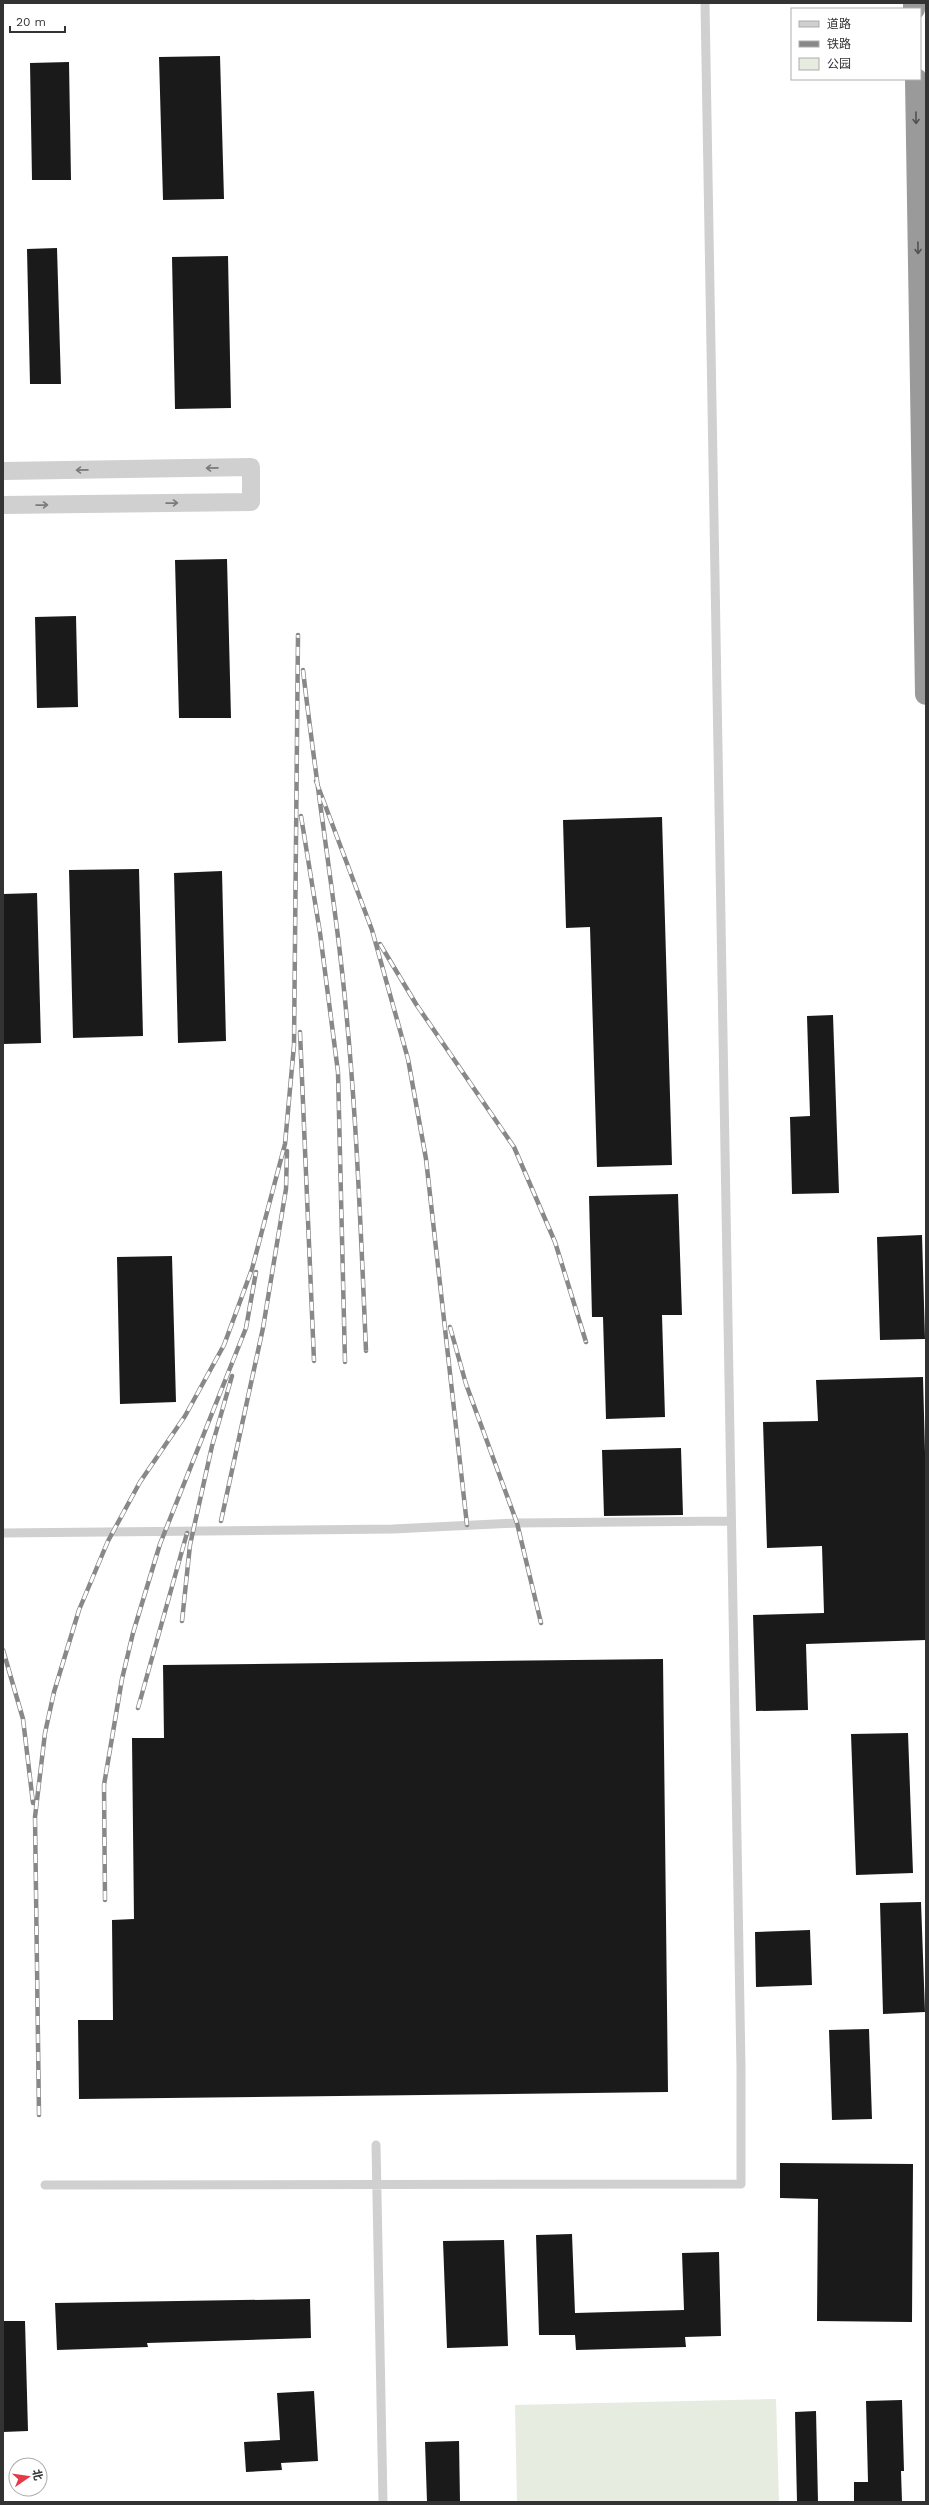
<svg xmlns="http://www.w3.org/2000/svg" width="929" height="2505" font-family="'Work Sans','Noto Sans SC',sans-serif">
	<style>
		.green { fill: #e6ecdf }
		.building { fill: #1a1a1a }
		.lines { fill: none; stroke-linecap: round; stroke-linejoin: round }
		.lane { stroke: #d0d0d0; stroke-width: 9 }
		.street { stroke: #d0d0d0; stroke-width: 18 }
		.highway { stroke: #9a9a9a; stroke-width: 22 }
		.rail-casing { stroke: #888; stroke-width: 4.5 }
		.rail { stroke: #fff; stroke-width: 3; stroke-dasharray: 9; stroke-linecap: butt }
		.oneway { stroke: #525252 }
		.oneway2 { stroke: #7a7a7a }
	</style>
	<rect width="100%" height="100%" fill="#fff"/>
	<!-- green -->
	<path class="green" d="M776,2399L779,2502H517L515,2405Z"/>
	<!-- building -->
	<path class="building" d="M220,56L224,199L163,200L159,57Z
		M69,62L71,180H32L30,63Z
		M57,248L61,384H30L27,249Z
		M228,256L231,408L175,409L172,257Z
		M227,559L231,718H179L175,560Z
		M76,616L78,707L37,708L35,617Z
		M662,817L672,1165L597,1167L590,927L566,928L563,820Z
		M139,869L143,1036L73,1038L69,870Z
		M222,871L226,1041L178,1043L174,873Z
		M37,893L41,1043L3,1044V894Z
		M833,1015L839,1193L792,1194L790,1117L810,1116L807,1016Z
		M678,1194L682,1315H662L665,1417L606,1419L603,1317H592L589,1196Z
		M922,1235L925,1339L880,1340L877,1237Z
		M172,1256L176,1402L120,1404L117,1257Z
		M923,1377L926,1490V1640L806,1644L808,1710L756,1711L753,1615L824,1613L822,1546L767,1548L763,1422L818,1421L816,1380Z
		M681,1448L683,1515L604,1516L602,1450Z
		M663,1659L668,2092L79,2099L78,2020H113L112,1920L134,1919L132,1738H164L163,1665Z
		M908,1733L913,1873L856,1875L851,1734Z
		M921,1902L925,2012L883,2014L880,1903Z
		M810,1930L812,1985L756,1987L755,1932Z
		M869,2029L872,2119L832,2120L829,2030Z
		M780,2163L913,2164L912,2322L817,2321L818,2199L780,2198Z
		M572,2234L575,2313L684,2310L682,2253L719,2252L721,2336L685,2337L686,2347L576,2350L575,2335H539L536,2235Z
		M504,2240L508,2346L447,2348L443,2241Z
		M310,2299L311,2338L147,2343L148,2347L57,2350L55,2303Z
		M3,2321H25L28,2431L3,2432Z
		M314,2391L318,2461L281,2463L282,2470L246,2472L244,2442L280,2440L277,2393Z
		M902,2400L904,2471H901L902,2502H854V2482H868L866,2401Z
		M816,2411L818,2502H797L795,2412Z
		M459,2441L460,2502H427L425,2442Z"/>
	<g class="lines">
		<!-- lane -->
		<path class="lane" d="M3,1533L393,1529L517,1523L731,1521
			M376,2145L383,2502
			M45,2185L741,2184V2068L705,3"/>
		<!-- street -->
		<path class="street" d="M3,471L251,467V502L3,505"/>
		<!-- highway -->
		<path class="highway" d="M914,3V9
			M916,79L926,694"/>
		<defs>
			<path id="rail" d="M303,670C313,757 326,843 337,929C355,1069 360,1210 366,1351
				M316,781L372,930L408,1059L426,1159L467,1525
				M301,816L320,933L338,1072L345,1362
				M380,944L416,1004L514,1147L555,1242L586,1342
				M300,1032L314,1361
				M450,1327L466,1384L517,1523L541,1623
				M221,1521L263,1328L286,1189L287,1151
				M182,1621L190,1545L212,1446L232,1376
				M3,1650L23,1719L33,1803
				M138,1708L187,1533
				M105,1900L104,1785L122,1679L133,1633L160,1544L246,1328L256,1272
				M39,2115L35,1817L45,1733L54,1692L79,1610L108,1541L140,1482L185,1416L224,1345L252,1269L285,1144L294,1045L298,635"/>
		</defs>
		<!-- rail casing -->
		<use href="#rail" class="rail-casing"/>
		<!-- rail -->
		<use href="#rail" class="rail"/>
	</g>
	<!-- one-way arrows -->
	<defs><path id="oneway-shaft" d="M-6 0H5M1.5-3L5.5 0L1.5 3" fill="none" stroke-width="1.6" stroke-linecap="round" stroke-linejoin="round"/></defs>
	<g class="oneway">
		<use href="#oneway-shaft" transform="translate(916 118) rotate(89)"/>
		<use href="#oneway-shaft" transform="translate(918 248) rotate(89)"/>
	</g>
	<g class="oneway2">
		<use href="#oneway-shaft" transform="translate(212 468) rotate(179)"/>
		<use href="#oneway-shaft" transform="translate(82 470) rotate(179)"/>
		<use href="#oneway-shaft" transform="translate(172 503) rotate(-1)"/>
		<use href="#oneway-shaft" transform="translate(42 505) rotate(-1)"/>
	</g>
	<!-- border -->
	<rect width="929" height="2505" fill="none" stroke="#333333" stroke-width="8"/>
	<!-- legend -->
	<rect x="791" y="8" width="130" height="72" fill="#ffffff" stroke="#adadad"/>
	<rect x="799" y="21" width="20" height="6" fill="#d0d0d0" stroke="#adadad"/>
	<text x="827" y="28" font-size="12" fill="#333333">道路</text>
	<rect x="799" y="41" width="20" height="6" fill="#888888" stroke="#adadad"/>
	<text x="827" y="48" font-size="12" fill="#333333">铁路</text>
	<rect x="799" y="58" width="20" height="12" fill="#e6ecdf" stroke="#adadad"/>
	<text x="827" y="68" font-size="12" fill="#333333">公园</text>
	<!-- north arrow -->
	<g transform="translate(28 2477) rotate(77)"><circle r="19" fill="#ffffff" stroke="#adadad"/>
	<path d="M0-3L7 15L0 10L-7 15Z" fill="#e63946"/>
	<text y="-6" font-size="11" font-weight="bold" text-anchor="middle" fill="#333333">北</text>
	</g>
	<!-- scale -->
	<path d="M10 26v6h55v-6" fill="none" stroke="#333333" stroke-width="2"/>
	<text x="16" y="26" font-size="12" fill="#333333" stroke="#ffffff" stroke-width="3" paint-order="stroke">20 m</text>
</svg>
